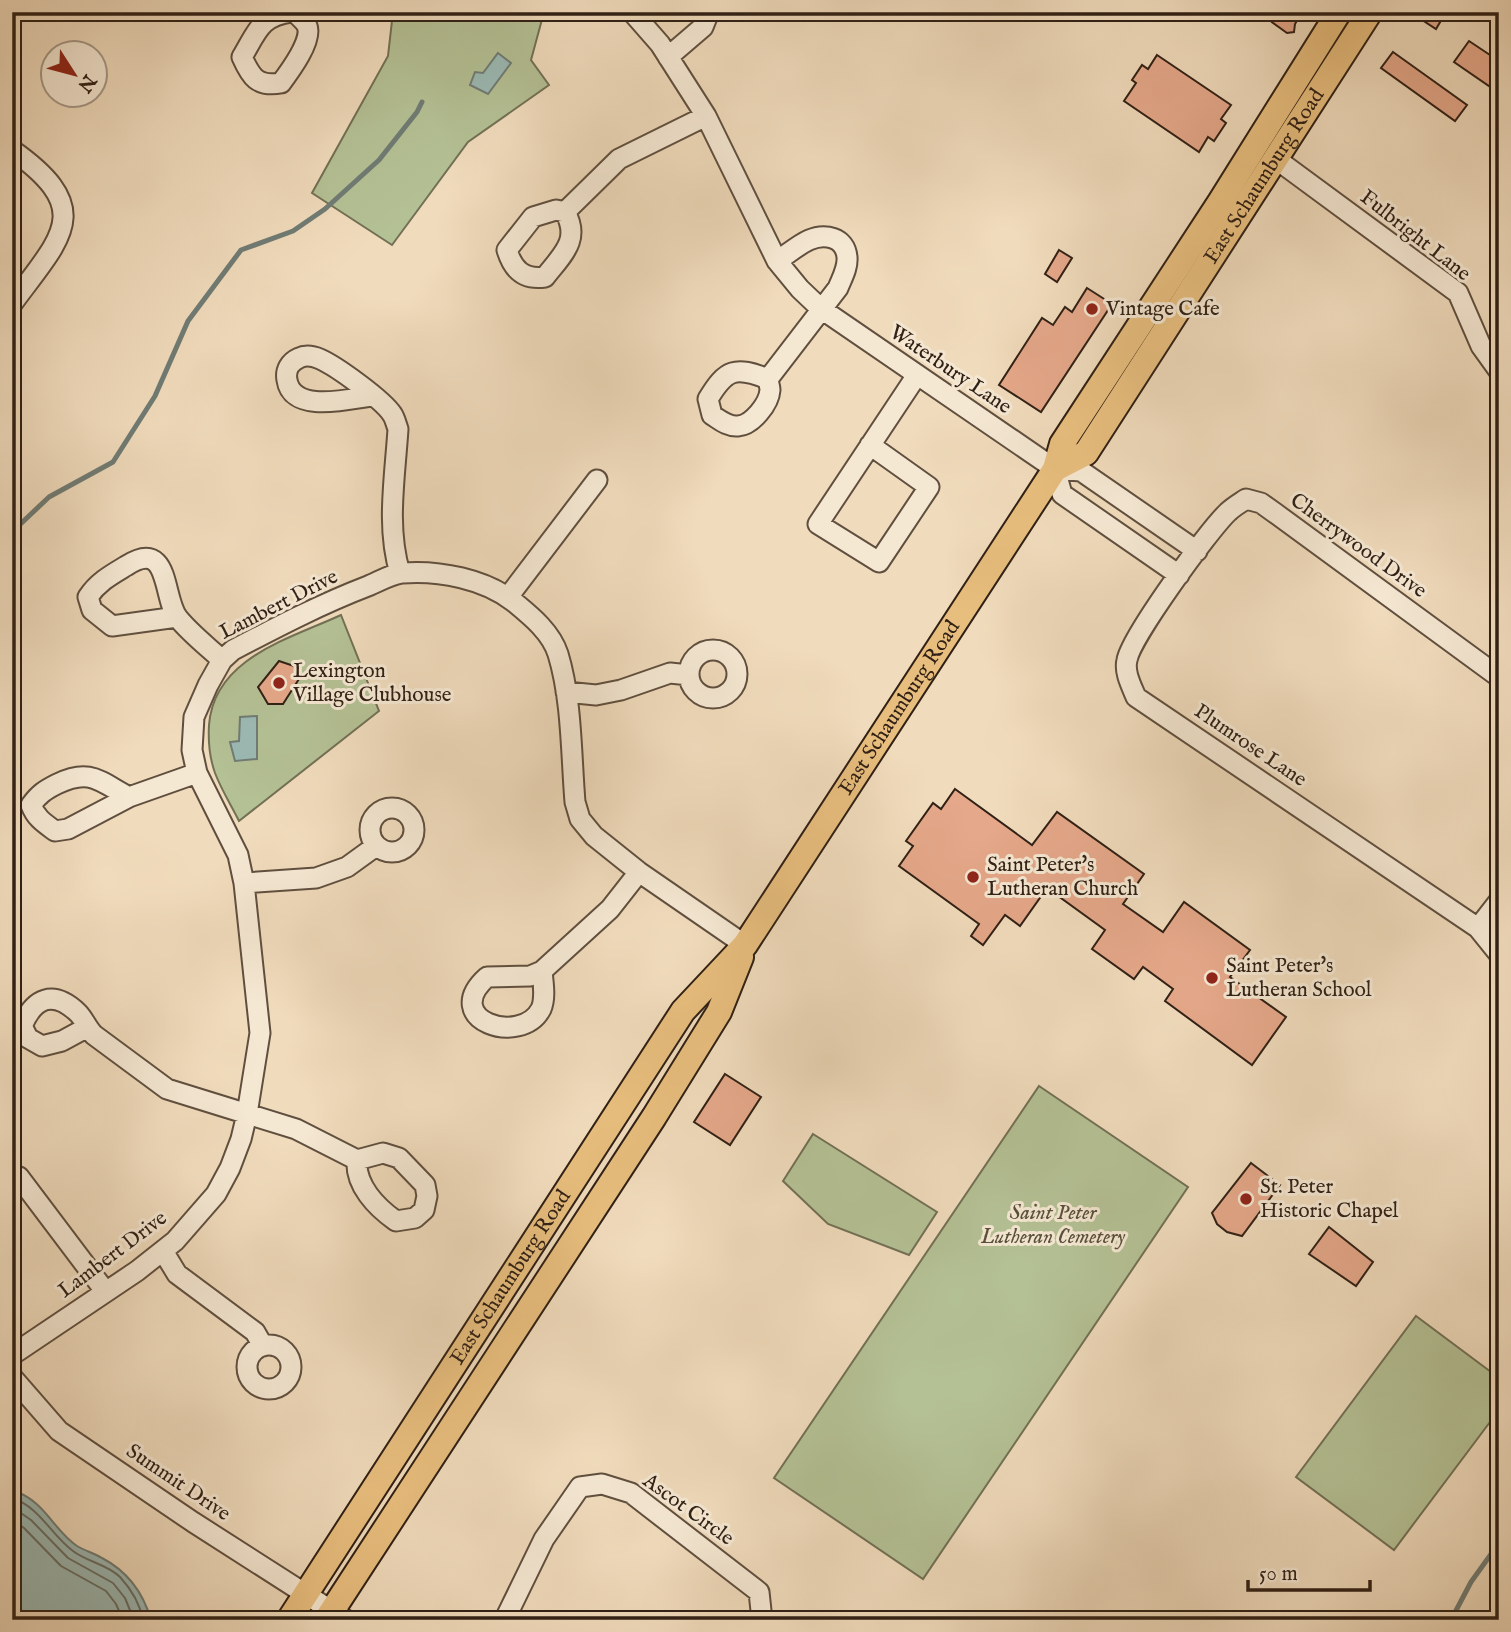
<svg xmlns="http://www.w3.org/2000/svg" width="1511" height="1632" font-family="'IM FELL English',serif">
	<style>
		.green { fill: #b4c195; stroke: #727055; stroke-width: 2 }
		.water { fill: #9bbab5; stroke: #707c75; stroke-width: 2 }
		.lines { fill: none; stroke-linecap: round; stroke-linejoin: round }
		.shore { stroke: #666d65; stroke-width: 2 }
		.stream { stroke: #707c75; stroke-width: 5 }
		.building { fill: #e5a88a; stroke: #302015; stroke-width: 2 }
		.minor-casing { stroke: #604f3f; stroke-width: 23 }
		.major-casing { stroke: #302015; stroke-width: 28 }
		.minor { stroke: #f5e8d3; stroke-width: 19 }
		.major { stroke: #e8be7e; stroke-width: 24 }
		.poi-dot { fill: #8f2418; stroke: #f5e8d3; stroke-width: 2.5 }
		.labels { text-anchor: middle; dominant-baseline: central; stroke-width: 6; stroke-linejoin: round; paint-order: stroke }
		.street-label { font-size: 21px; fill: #302015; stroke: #f5e8d3 }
		.poi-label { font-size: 21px; fill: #302015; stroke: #f5e8d3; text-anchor: start }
		.park-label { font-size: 21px; font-style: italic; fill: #58503b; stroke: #f5e8d3 }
	</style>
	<rect width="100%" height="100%" fill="#f0dbbc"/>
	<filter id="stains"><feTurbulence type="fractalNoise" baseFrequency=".00286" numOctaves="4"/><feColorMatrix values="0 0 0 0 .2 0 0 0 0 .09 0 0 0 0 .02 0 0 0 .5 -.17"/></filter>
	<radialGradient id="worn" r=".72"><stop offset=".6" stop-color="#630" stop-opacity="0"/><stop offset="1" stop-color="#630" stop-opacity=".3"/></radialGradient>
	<!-- green -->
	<path class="green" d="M393,12H544L531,60L549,85L468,142L392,245L312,193L388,56Z
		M341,615L379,711L239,821C231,805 221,789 215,773C209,756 208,742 209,725C214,658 289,639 341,615Z
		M1039,1086L1188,1187L923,1579L774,1478Z
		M813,1134L937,1212L909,1255L828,1224L783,1181Z
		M1416,1316L1499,1378V1410L1394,1550L1296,1477Z"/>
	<!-- water -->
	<path class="water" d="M498,53L511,63L488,94L470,85L475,72L483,73Z
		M257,716V759L235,761L230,742L239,741L240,717Z
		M12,1490C46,1501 52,1529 77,1546C85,1551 94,1553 102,1558C127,1571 143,1592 151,1620H12Z"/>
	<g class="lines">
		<!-- shore -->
		<path class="shore" d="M12,1498C40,1507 51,1535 73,1551C87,1562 107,1564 120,1577C131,1589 140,1604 143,1620
			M12,1507L31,1520L68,1558L113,1583L125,1598L134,1620
			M12,1519L24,1528L61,1566L106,1591L116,1604L123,1620"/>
		<!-- stream -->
		<path class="stream" d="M12,532L49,497L113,462L155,396L188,321L241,250L293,231L325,209L379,160L417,112L422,102
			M1451,1620L1471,1582L1499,1543"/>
	</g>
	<!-- building -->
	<path class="building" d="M1258,12H1302L1295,24L1294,32L1287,33Z
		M1410,12H1446L1436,29Z
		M1469,41L1499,61V72L1489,86L1454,62Z
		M1393,52L1467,105L1455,121L1381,68Z
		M1157,55L1231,105L1221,119L1226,123L1214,141L1208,137L1199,152L1124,101L1136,83L1132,80L1142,65L1148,69Z
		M1059,250L1072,258L1057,282L1045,274Z
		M1087,288L1112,304L1041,412L999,385L1042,318L1053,325L1065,307L1072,312Z
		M279,661L294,666L299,679L283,704H268L258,687Z
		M955,789L1032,845L1057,812L1144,874L1123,904L1163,932L1184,902L1250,950L1230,977L1286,1017L1252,1065L1165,1001L1173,989L1143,967L1134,979L1092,949L1105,930L1047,888L1020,926L1005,915L983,945L971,936L979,924L899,866L913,846L906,841L933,803L941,809Z
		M725,1074L761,1097L730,1145L694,1122Z
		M1251,1163L1280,1185L1242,1236L1227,1232L1217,1224L1212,1213Z
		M1329,1227L1373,1262L1356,1286L1309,1254Z"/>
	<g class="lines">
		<defs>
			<path id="minor" d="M291,12C260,16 257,32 242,57C251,77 257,87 281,83C290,71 313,40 307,26C305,21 298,16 295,12
				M632,12L660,44L706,116L777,261L800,289L820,308L1055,469L1081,471L1197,551
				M12,14L13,12
				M668,57L703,27L709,12
				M12,150C97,210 61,237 12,304
				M1276,159L1458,293L1481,346L1499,371
				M556,210L565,212C581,240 562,255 545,277C524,280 513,270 507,250L533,217Z
				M565,212L619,159L706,116
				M768,379C735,366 726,369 708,399L712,415C720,420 728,427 738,426C752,425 769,404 770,390C770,386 768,382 768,379L838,288C842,278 848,268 847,257C845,237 825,233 809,240C798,245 788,254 777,261
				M372,396C349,399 292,414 287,380C285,370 290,362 299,358C305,355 313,356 320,359C336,366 383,400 392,414C395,418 396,424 398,429C395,477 386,527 400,573
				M870,445L929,487L879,562L818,524L917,375
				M1055,469L1062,494L1179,575
				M508,597L597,480
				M177,617L112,626L92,610L88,597C98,582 111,575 126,566C171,537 162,598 178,618C190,633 208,647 222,660
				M689 674a24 24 0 1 1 48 0a24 24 0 1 1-48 0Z
				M1499,677L1275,513L1261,503L1246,499C1240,503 1233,507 1228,512C1209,530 1131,637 1127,660C1124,672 1131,685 1136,697L1478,928L1499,954
				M566,692L596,695L621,690L670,673L689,675
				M129,797C99,781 90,768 57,784C45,790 39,794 31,805C36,818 44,823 55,831L68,829L129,797L197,773
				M370 830a22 22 0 1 1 44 0a22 22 0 1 1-44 0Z
				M244,883L316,878L347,867L376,846
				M1478,928L1499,901
				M542,971C543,982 546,998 541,1009C521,1047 439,1020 487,977L530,976Z
				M542,971L610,909L639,872
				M86,1028L62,1041L42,1046L28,1038L22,1026C34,998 53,989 78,1013C84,1019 87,1028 94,1035L167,1089L296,1129L357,1160
				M383,1153L399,1158L425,1185L427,1196L424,1210L415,1218L396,1221C376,1207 355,1185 357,1160Z
				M19,1177L105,1291
				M163,1251L177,1274L255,1332L263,1346
				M247 1367a22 22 0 1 1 44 0a22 22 0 1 1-44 0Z
				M12,1355L137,1271L175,1241L216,1194L230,1168L241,1139L247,1114L260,1033L244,883L238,855L197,773L192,750L194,717L208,685L222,660L233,650C277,627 321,604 368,586C378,582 391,574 402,573C439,570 485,579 514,602C531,616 551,632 558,654C572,700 571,754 575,802L580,819L594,836L639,872L745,945
				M12,1377L59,1431L193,1522L346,1620
				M508,1620L507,1615L544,1539L580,1487L602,1484L631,1493L759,1592L762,1620"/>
			<g id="major">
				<path id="s1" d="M1055,469L1086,453L1370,12"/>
				<path id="s2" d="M289,1620L683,1011L745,945L1055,469L1062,444L1220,202L1339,12"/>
				<path d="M326,1620L654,1117L719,1012L741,957"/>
			</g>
		</defs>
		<!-- minor casing -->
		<use href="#minor" class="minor-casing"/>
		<!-- major casing -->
		<use href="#major" class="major-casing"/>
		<!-- minor -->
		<use href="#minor" class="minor"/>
		<!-- major -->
		<use href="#major" class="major"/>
	</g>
	<!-- markers -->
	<g class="poi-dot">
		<circle cx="1092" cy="309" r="7"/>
		<circle cx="279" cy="683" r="7"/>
		<circle cx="973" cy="877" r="7"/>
		<circle cx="1212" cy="978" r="7"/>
		<circle cx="1246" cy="1199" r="7"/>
	</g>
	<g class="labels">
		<!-- street labels -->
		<g class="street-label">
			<text stroke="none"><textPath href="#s1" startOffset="364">East Schaumburg Road</textPath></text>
			<text transform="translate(1415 236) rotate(38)">Fulbright Lane</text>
			<text transform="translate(950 370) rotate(34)">Waterbury Lane</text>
			<text transform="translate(1358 546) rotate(36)">Cherrywood Drive</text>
			<text transform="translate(279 605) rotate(-27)">Lambert Drive</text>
			<text stroke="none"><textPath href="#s2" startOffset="1099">East Schaumburg Road</textPath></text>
			<text transform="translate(1250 746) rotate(34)">Plumrose Lane</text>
			<text transform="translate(113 1255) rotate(-37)">Lambert Drive</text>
			<text stroke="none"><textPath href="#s2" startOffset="408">East Schaumburg Road</textPath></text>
			<text transform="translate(178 1483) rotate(34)">Summit Drive</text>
			<text transform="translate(688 1510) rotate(36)">Ascot Circle</text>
		</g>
		<!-- poi labels -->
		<g class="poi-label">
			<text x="1106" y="309">Vintage Cafe</text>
			<text x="293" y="671">Lexington<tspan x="293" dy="24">Village Clubhouse</tspan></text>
			<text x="987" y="865">Saint Peter's<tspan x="987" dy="24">Lutheran Church</tspan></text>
			<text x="1226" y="966">Saint Peter's<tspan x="1226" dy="24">Lutheran School</tspan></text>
			<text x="1260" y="1187">St. Peter<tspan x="1260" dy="24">Historic Chapel</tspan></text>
		</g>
		<!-- park labels -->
		<g class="park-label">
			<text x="1053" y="1213">Saint Peter<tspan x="1053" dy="24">Lutheran Cemetery</tspan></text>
		</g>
	</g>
	<!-- margin -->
	<rect width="1511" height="1632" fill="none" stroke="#f0dbbc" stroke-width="42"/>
	<rect x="14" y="14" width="1483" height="1604" fill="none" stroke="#302015" stroke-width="3.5"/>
	<rect x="21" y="21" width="1469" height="1590" fill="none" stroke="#302015" stroke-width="2"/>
	<!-- north arrow -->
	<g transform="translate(74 74) rotate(126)"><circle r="33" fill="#f5e8d3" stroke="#a69887" stroke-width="2"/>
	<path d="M0-5L12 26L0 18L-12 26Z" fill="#8f2418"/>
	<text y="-10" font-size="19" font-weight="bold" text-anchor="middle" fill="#302015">N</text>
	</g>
	<!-- scale -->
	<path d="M1248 1580v10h122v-10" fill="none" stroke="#302015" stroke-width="3.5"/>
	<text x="1259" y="1580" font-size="21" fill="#302015" stroke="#f5e8d3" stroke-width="5" paint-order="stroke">50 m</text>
	<rect width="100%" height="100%" filter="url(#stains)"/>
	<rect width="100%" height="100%" fill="url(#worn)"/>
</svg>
